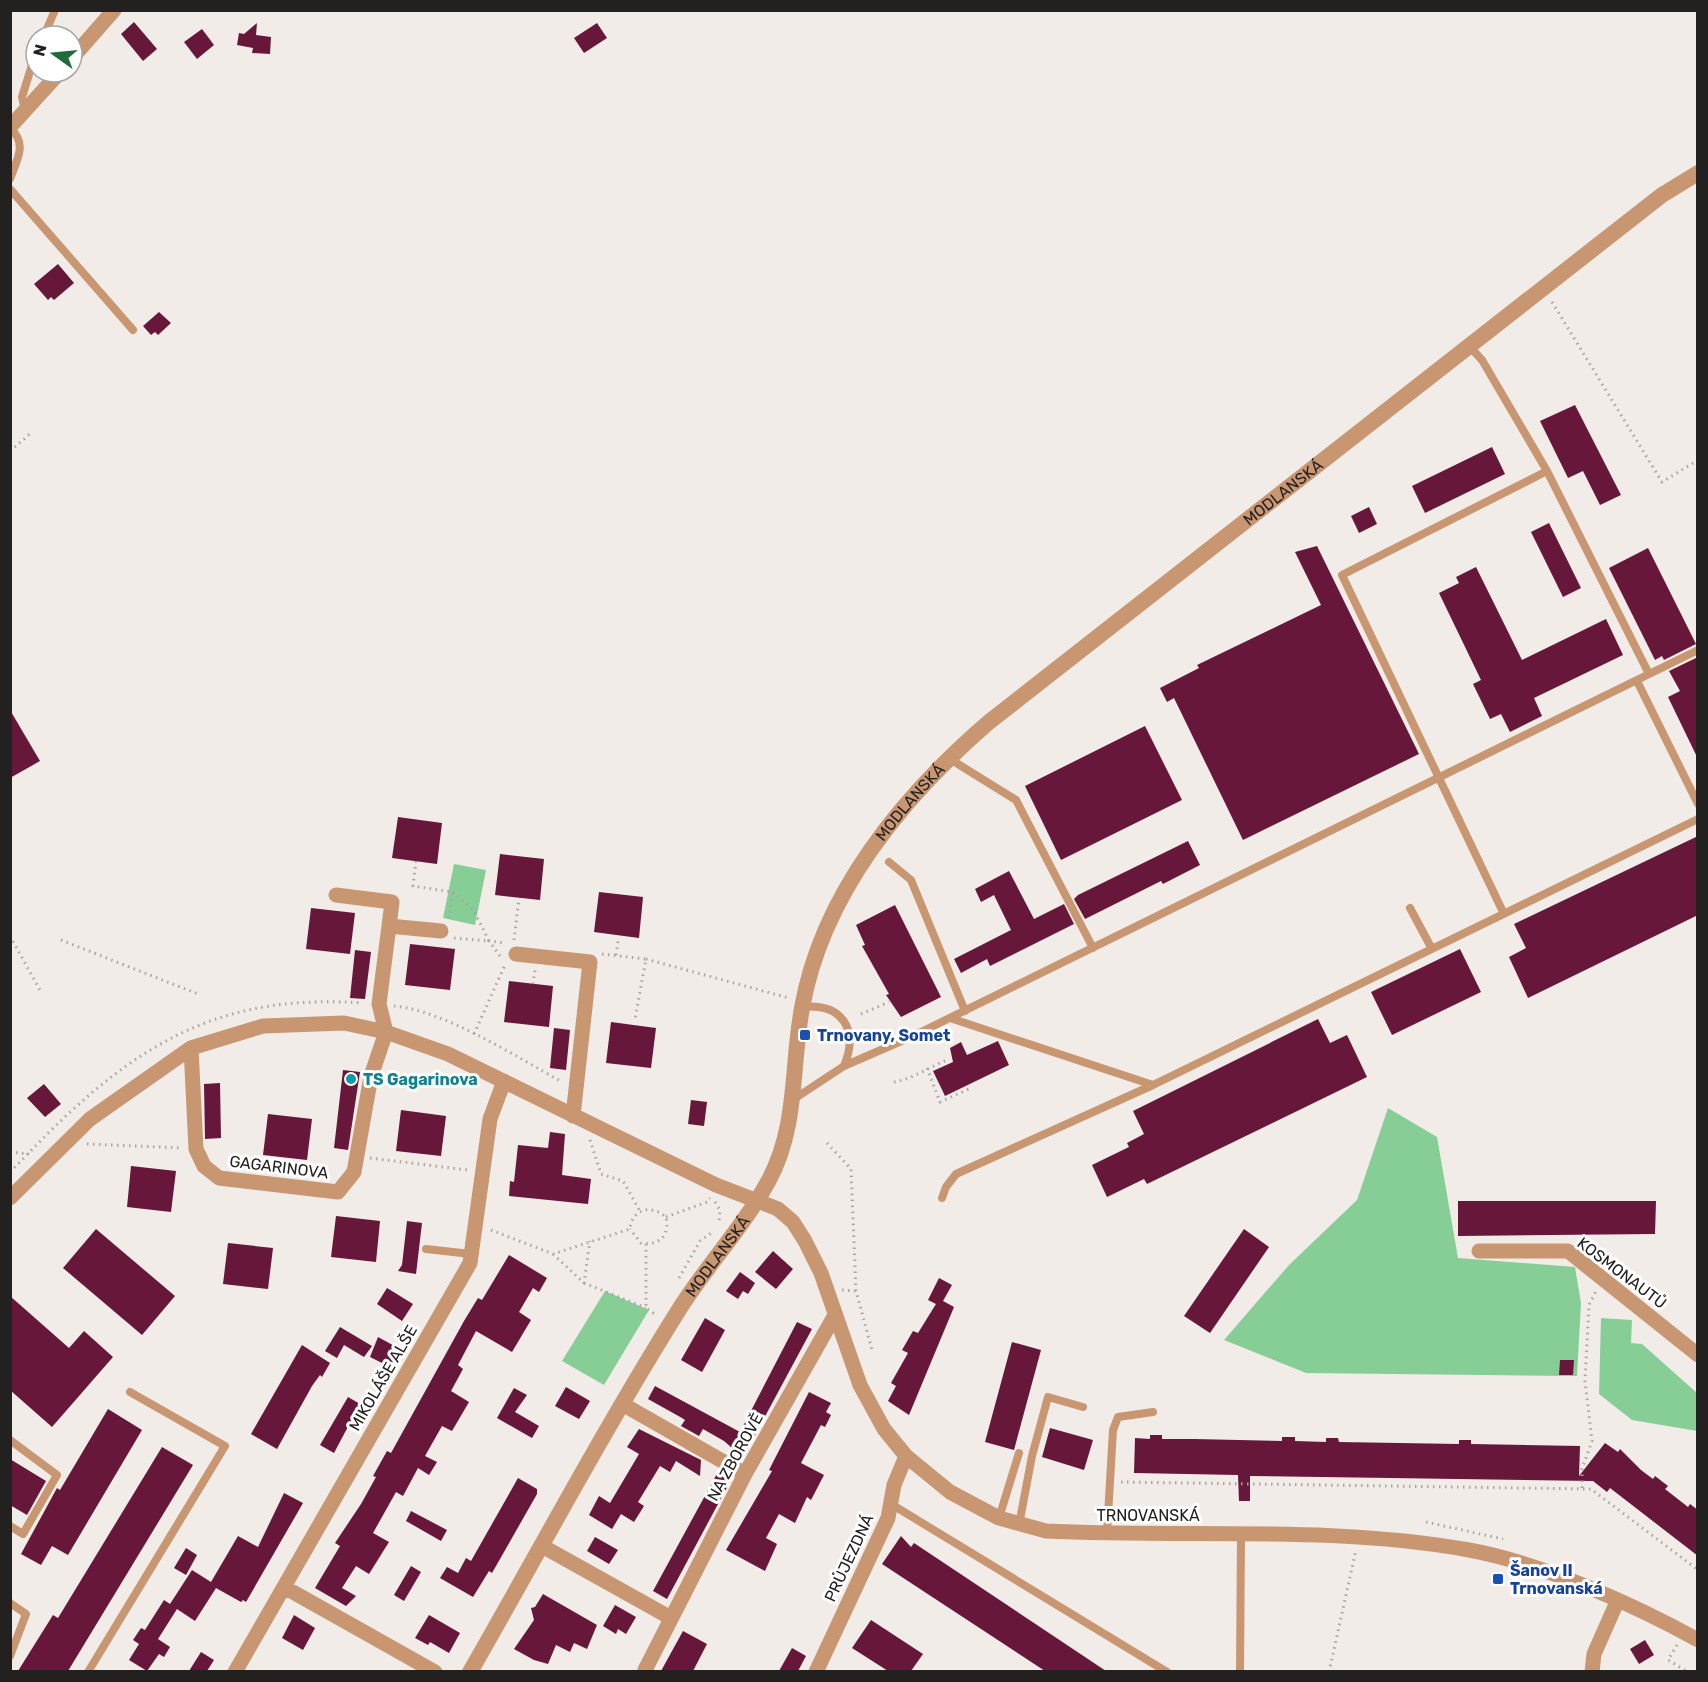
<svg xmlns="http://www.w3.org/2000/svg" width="1708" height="1682" font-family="Rubik,sans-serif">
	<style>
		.green { fill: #87ce96 }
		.building { fill: #66173a }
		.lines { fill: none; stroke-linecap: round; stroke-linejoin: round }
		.path { stroke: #a8a4a1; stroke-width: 3; stroke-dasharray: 1.5 4.5; stroke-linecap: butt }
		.service { stroke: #c99672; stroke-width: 8 }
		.minor { stroke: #c99672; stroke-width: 15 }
		.tertiary { stroke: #c99672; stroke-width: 16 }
		.transit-dot { fill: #1a4fb4; stroke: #fff; stroke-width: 2 }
		.culture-dot { fill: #0f9aa8; stroke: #fff; stroke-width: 2 }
		.labels { text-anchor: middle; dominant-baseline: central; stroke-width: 6; stroke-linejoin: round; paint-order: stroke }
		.street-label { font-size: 16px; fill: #232120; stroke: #fff }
		.transit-label { font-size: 16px; font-weight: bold; fill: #164399; stroke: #fff; text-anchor: start }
		.culture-label { font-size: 16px; font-weight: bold; fill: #0d838f; stroke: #fff; text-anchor: start }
	</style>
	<rect width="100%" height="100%" fill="#f1ece8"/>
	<!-- green -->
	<path class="green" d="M454,864L486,870L475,925L443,918Z
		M1388,1108L1437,1137L1458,1258L1575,1267L1581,1303L1577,1376L1306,1373L1224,1340L1289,1265L1357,1200Z
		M605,1291L649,1310L604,1385L562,1361Z
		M1601,1318L1632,1320L1631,1343L1642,1344L1697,1393V1431L1632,1420L1599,1394Z"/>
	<!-- building -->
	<path class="building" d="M134,22L157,49L143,61L121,34Z
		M257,23L256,35L271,37L270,54L252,53L253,48L237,45L239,33L244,34Z
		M597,23L607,38L584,53L574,38Z
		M202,29L214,45L197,59L184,42Z
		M58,264L74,283L54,300L51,297L48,300L34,284Z
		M159,312L171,323L158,335L155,332L151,335L143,326Z
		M1575,405L1621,495L1600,505L1583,471L1568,478L1540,421Z
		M1492,447L1505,474L1425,513L1412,486Z
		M1369,507L1377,524L1359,533L1351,516Z
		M1549,523L1581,588L1563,597L1531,532Z
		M1317,546L1419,754L1243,840L1174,698L1167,702L1160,688L1199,668L1197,665L1321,605L1295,552Z
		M1648,548L1696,644L1664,660L1662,656L1655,660L1609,568Z
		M1476,567L1522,660L1606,619L1623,655L1534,698L1542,716L1510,732L1501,714L1490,719L1473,684L1481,680L1439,593L1459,583L1456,577Z
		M1698,657V759L1668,697L1680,691L1669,671Z
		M10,710L40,761L10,778Z
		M1145,726L1182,800L1061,860L1025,786Z
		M398,817L442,823L437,864L392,858Z
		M1698,836V915L1528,998L1509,957L1526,948L1514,924Z
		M1188,841L1200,865L1163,884L1161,881L1085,919L1074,899L1078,895Z
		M500,854L544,859L540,900L495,895Z
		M1009,871L1034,919L1064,904L1074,924L990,966L987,959L961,973L954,959L1011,930L994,895L981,902L975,889Z
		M599,892L643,897L639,938L594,932Z
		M895,905L941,997L901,1017L886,995L889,994L862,946L865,945L856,925Z
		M311,908L355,913L350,954L306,949Z
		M410,944L455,949L450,990L405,985Z
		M1460,949L1481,992L1392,1035L1371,992Z
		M355,950L371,952L365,999L350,998Z
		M509,981L553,986L549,1027L504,1022Z
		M1318,1019L1330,1043L1347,1035L1367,1077L1147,1184L1144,1179L1107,1197L1092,1165L1129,1147L1127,1143L1144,1134L1133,1111Z
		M611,1022L656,1028L651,1068L606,1063Z
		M554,1028L570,1030L566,1070L550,1068Z
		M998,1041L1009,1065L945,1096L933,1071L953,1062L950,1048L961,1042L967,1055Z
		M343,1070L360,1072L348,1150L334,1148Z
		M220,1083L221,1138L205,1139L204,1084Z
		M44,1084L61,1104L45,1117L27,1098Z
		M691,1100L707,1102L704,1126L688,1124Z
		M401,1110L446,1116L441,1156L396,1151Z
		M268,1114L312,1119L307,1160L263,1155Z
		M550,1132L565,1134L562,1175L591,1179L588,1204L509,1196L510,1181L514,1182L518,1145L548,1148Z
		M131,1166L176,1171L171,1212L127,1207Z
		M1458,1201H1656L1655,1234L1458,1236Z
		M336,1216L380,1221L376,1262L331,1257Z
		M407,1221L422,1223L416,1274L398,1271L402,1265Z
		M96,1229L175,1296L142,1335L63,1268Z
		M1244,1229L1269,1247L1210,1333L1184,1316Z
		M228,1243L273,1248L268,1289L223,1284Z
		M773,1251L793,1269L776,1289L755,1272Z
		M509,1255L547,1278L539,1292L533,1288L519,1312L531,1320L512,1352L476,1331L458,1365L463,1369L451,1391L469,1402L452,1431L442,1426L425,1456L437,1462L429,1475L418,1468L403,1496L396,1492L373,1533L389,1542L369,1574L356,1566L342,1588L356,1596L346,1606L315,1588L340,1546L335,1543L361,1504L376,1477L373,1476L387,1451L391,1453L464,1321L478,1298L482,1300Z
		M740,1272L755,1283L748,1294L743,1291L738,1299L726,1291Z
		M939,1278L952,1285L943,1301L954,1307L909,1415L888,1401L896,1386L891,1383L908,1353L902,1350L913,1331L918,1333L936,1304L928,1300Z
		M387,1288L413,1304L402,1321L377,1304Z
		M10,1296L69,1348L84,1331L113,1357L52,1427L10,1390Z
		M705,1318L725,1330L702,1372L681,1360Z
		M797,1322L812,1329L741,1461L729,1454L732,1448L724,1441L703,1429L699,1436L681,1426L685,1420L682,1418L648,1399L655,1386L740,1432Z
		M340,1327L372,1346L364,1357L344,1345L337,1358L325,1351Z
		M378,1337L400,1349L390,1367L370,1357Z
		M1012,1342L1041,1350L1014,1450L985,1442Z
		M302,1345L330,1363L322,1377L320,1375L312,1386L277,1449L251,1434Z
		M1560,1360H1574L1573,1375H1559Z
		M566,1387L590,1401L579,1419L555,1406Z
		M514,1388L527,1395L515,1412L539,1426L532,1438L497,1418Z
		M809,1392L831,1403L826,1412L831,1415L825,1427L821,1425L801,1463L824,1475L811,1500L807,1497L795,1523L779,1514L766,1538L777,1544L765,1571L726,1550L772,1471L769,1470Z
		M348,1397L360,1404L334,1453L320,1445Z
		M108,1409L142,1430L68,1555L52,1546L41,1565L21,1554L57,1488L60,1490Z
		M1050,1428L1093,1440L1084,1470L1042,1457Z
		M639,1429L701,1460L700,1476L676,1461L670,1472L660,1466L638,1502L644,1506L634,1522L621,1514L612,1529L589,1515L599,1496L610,1503L639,1454L627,1447Z
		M1150,1435H1162V1439H1194L1282,1441V1437H1295V1441L1326,1442V1438H1338L1339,1442L1459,1444V1440H1471V1444L1580,1446L1579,1476L1605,1443L1618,1452L1620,1449L1641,1470L1653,1479L1655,1476L1668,1486L1665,1489L1688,1507L1690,1504L1698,1510V1556L1610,1488L1607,1492L1593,1481L1250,1476V1501H1239L1238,1475L1134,1473L1135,1438L1150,1439Z
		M162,1447L193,1465L68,1671H18L53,1615L58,1618Z
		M10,1459L46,1481L27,1515L10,1505Z
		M719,1470L732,1478L667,1599L653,1591Z
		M518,1478L537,1489V1494L492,1573L489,1571L473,1597L440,1578L447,1567L458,1573L466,1558L471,1561Z
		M284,1493L303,1503L246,1602L243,1600L241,1602L216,1588L195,1621L177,1609L158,1639L170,1647L164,1657L159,1654L147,1671L129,1660L139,1644L133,1640L141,1628L145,1630L164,1600L170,1604L192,1570L211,1582L238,1536L258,1547Z
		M411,1511L447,1530L441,1541L406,1521Z
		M901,1536L911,1547L914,1543L1106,1671H1045L882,1564Z
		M595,1537L618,1550L609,1564L587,1551Z
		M186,1548L197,1555L186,1575L174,1568Z
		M411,1566L421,1572L404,1601L394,1595Z
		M543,1594L597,1625L587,1649L574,1643L570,1652L556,1645L548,1664L534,1660L514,1649L534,1620L531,1608L535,1607Z
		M615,1605L636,1617L626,1634L618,1629L616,1634L603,1626Z
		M294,1615L315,1628L303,1650L282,1638Z
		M429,1615L460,1633L449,1653L430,1642L428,1645L415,1638Z
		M871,1620L923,1654L911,1671H888L852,1648Z
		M683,1631L707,1644L693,1671H661Z
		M1645,1640L1654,1655L1639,1664L1630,1649Z
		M792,1648L806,1656L798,1671H779Z
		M201,1652L214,1660L207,1671H189Z"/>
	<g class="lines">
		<!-- path -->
		<path class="path" d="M1552,302L1662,482L1698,460
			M10,451L31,433
			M416,861L413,886L452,892L449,918
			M453,892L474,911L489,941
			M10,936L41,992
			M454,938L489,941
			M61,940L198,994
			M514,940L519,898
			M602,954L646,959L635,1019
			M616,955L618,941
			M500,956L489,941L505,943
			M646,959L789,998
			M533,984L535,970
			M394,1006C443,1010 517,1057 562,1082
			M861,1014L889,1002
			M474,1034L505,965
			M927,1068L940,1102L971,1088
			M894,1082C913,1079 929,1067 947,1060
			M590,1140L601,1174L623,1181L640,1211
			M827,1143L851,1169L856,1291L872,1350
			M87,1144L182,1148
			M10,1152L29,1154
			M370,1158L468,1170
			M10,1172C33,1149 55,1125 79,1104C166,1026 246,995 363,1003
			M715,1202L720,1210L719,1224
			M666,1217L707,1202L710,1198
			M491,1230L553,1254L630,1229C632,1209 651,1204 666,1217C670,1236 659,1246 641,1243L630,1229
			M646,1244V1308L656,1315
			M553,1254L584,1283L590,1241
			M679,1278L700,1241L714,1231
			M584,1283L646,1308
			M842,1290L856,1291
			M1121,1482L1591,1489L1698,1570
			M1582,1488V1469L1592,1441L1585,1381L1589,1305L1596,1291
			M1426,1522L1503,1539
			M1677,1645L1668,1660L1688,1672
			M1329,1672L1356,1550"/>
		<!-- service -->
		<path class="service" d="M44,36L55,10
			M25,110L22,97L36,52
			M10,128C28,144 17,159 10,179
			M10,189L133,330
			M1469,346L1482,360L1547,471
			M1637,681L1698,804
			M950,759L1016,800L1093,948
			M889,862L911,880L965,1011
			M1410,908L1432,949
			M1504,914L1342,575L1547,471L1649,674
			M802,1007C843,1003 859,1030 844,1066
			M950,1018L1153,1085
			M794,1099L844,1066L913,1036L1698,650
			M942,1198L946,1187L956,1174L1153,1085L1698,819
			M426,1249L471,1254
			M10,1440L57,1475L23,1534L10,1526
			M891,1504L1167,1672
			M999,1518L1019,1453
			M1019,1525L1032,1456L1048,1397L1083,1407
			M1107,1533L1113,1430L1118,1417L1153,1412
			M10,1603L26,1614L10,1656
			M88,1672L225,1446L130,1392
			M1240,1672L1241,1534"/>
		<!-- minor -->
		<path class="minor" d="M72,58L114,10
			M10,127L60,72
			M336,895L392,902L389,926
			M516,954L590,962L573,1116
			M191,1048L196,1149L204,1166L219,1178L338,1192L354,1172L371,1076L386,1032L379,1004L389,926L441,931
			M10,1198L90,1119L191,1048L263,1026L344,1023L386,1032L448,1054L716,1185L778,1209L793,1222L805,1241L821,1273L860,1385L884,1429L906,1456L950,1492L999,1518L1046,1531C1187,1538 1330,1525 1469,1550C1541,1563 1633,1604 1698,1640
			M1479,1251H1568L1698,1355
			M624,1405L745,1474
			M542,1546L671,1618
			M284,1587L435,1672
			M645,1670L745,1474L835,1315
			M235,1672L470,1263L490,1119L504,1081
			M816,1672L888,1518L894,1485L906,1456
			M1592,1672L1594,1654L1617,1602"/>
		<!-- tertiary -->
		<path class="tertiary" id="s1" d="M470,1672C540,1550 606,1426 680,1308C708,1264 744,1226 769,1180C798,1126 791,1067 802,1008C822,894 903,796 989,722L1662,195L1698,173"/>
	</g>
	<!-- markers -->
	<g class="transit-dot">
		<rect x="799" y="1029" width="12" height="12" rx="3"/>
		<rect x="1492" y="1573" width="12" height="12" rx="3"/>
	</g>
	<circle class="culture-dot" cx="351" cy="1079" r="6"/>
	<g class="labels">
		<!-- street labels -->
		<g class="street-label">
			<text stroke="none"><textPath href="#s1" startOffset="1474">MODLANSKÁ</textPath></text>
			<text stroke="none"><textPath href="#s1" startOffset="988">MODLANSKÁ</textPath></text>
			<text transform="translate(279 1167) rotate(7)">GAGARINOVA</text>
			<text stroke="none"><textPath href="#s1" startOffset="484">MODLANSKÁ</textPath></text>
			<text transform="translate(1622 1273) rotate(37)">KOSMONAUTŮ</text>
			<text transform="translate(383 1378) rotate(-60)">MIKOLÁŠE ALŠE</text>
			<text transform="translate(735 1457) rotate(-61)">NA ZBOROVĚ</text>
			<text x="1148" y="1515">TRNOVANSKÁ</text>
			<text transform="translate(849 1558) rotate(-65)">PRŮJEZDNÁ</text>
		</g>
		<!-- transit labels -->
		<g class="transit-label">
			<text x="817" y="1035">Trnovany, Somet</text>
			<text x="1510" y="1570">Šanov II<tspan x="1510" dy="18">Trnovanská</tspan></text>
		</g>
		<!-- culture labels -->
		<g class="culture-label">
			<text x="363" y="1079">TS Gagarinova</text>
		</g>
	</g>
	<!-- border -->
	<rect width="1708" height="1682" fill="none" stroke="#232120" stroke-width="24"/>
	<!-- north arrow -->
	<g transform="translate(54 54) rotate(285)"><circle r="28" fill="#ffffff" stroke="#a7a6a6" stroke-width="1.5"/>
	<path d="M0-4.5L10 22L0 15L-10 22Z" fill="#1f6b39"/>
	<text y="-9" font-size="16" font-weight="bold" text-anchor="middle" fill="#232120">N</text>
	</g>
</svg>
